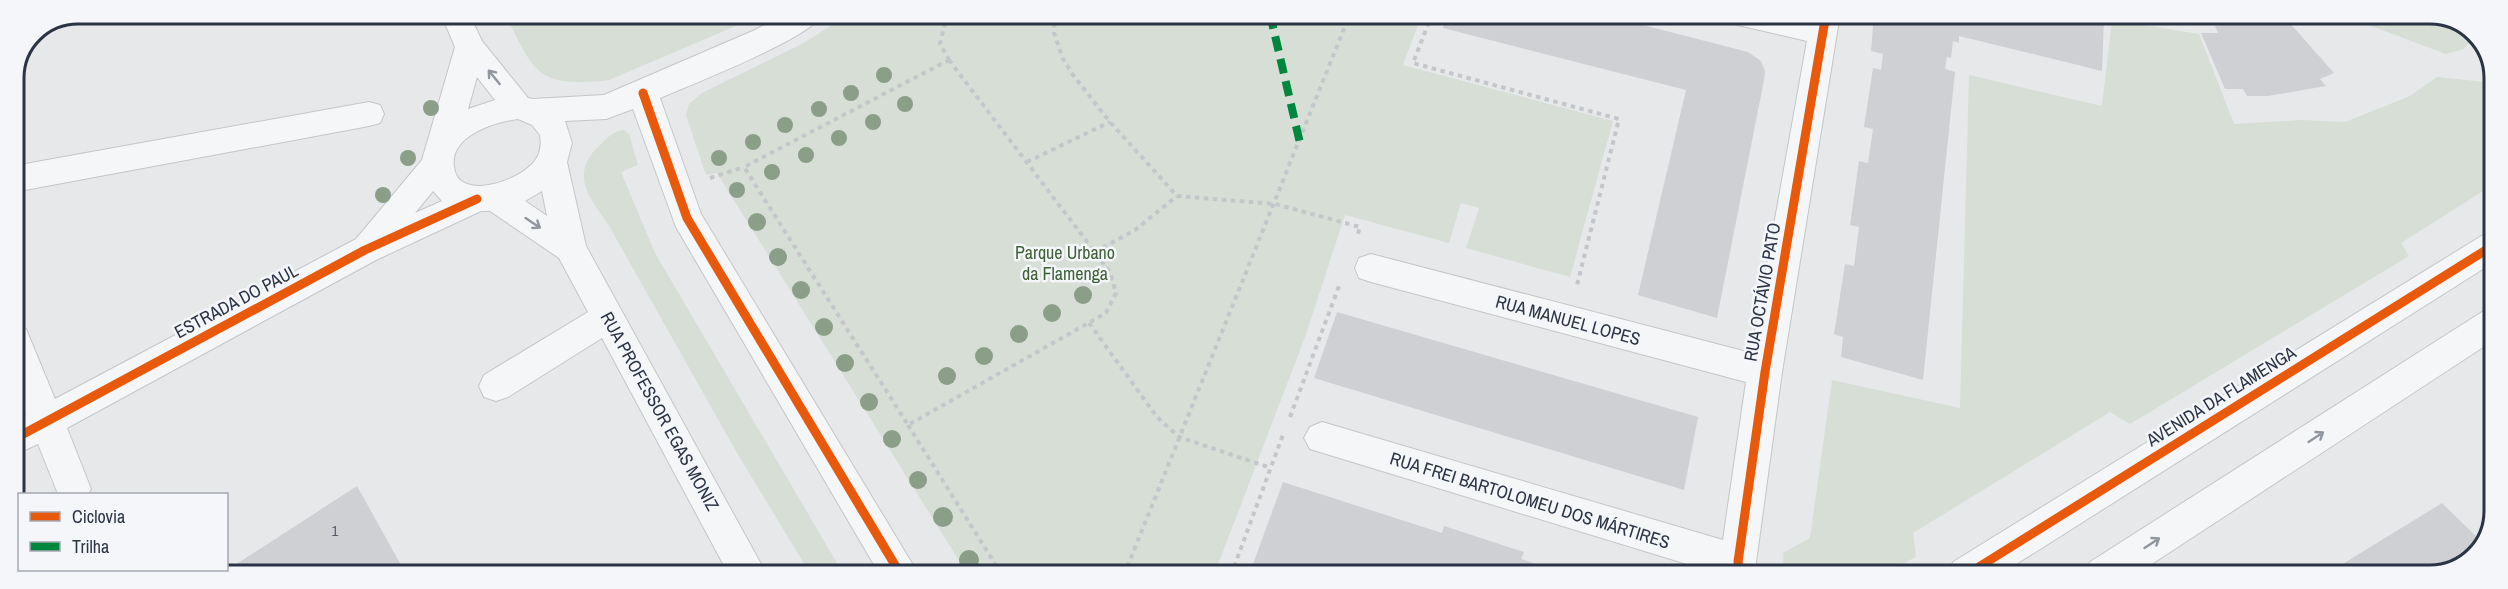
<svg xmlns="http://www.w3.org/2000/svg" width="2508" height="589" font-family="'Archivo Narrow',sans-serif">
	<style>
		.green { fill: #d6ded6 }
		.building { fill: #ced0d3 }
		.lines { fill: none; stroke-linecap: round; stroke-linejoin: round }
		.minor-casing { stroke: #c4c6c8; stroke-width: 2 }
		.path { stroke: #c5c6ca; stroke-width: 4; stroke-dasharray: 4.5 4.5; stroke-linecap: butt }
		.minor { fill: #f5f6f7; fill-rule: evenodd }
		.quiet { stroke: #00873e; stroke-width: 8; stroke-dasharray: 15 8; stroke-linecap: butt }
		.cycleway-casing { stroke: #f4f6f9; stroke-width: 13 }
		.cycleway { stroke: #e8590c; stroke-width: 9 }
		.tree { fill: #8a9e88 }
		.oneway { stroke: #90959e }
		.labels { text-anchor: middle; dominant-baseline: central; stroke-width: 5; stroke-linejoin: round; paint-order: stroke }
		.number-label { font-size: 15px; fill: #545c69 }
		.park-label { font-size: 18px; fill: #3f6138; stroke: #f4f6f9 }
		.street-label { font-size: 18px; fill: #2b3445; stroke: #f4f6f9 }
		.rim { fill: none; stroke: #2b3445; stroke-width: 3 }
	</style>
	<rect width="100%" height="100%" fill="#e6e8ea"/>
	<!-- green -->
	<path class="green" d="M505,14H764L609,80C537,88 535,74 505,14Z
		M849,14H1422L1403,65L1613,121L1570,277L1466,248L1479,208L1461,203L1449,243L1345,215L1305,337L1214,575H968L717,173L706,175L686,115L689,104L702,93L804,43Z
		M2361,15H2443L2476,34L2464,49L2446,54L2363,23Z
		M2112,20L2199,34L2234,124L2301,120L2345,122L2410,96L2437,77L2494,83V184L2401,243L2409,256L2130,424L2110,412L1913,533L1916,557L1880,575H1784L1783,553L1810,538L1832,380L1960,408L1969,75L2102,106Z
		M624,130L629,134L638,165L621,172L655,253L844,575H811L737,453L608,224C588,196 569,173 601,144C608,137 614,131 624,130Z"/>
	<!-- building -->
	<path class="building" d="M1447,14H1600L1748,52L1761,61L1765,71L1764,80L1717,318L1638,295L1686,90L1443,28Z
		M1874,14L2087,15L2104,20L2102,71L1959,36V43L1953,41L1951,58L1947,57L1945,69L1955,72L1923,380L1841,357L1843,337L1834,334L1845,264L1854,266L1859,227L1850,225L1859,161L1868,163L1873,129L1864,127L1873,68L1881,70L1883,54L1871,51Z
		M2267,18L2272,25L2288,21L2334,73L2320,79L2326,86L2268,96H2247L2243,89H2225L2201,33H2218L2215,26Z
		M1337,312L1698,417L1684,490L1314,378Z
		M1283,482L1442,533L1444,526L1524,552L1521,559L1562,572L1563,565L1594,575H1249Z
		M357,486L406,574H221Z
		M2442,503L2482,542L2469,562L2430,575H2352L2341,565Z"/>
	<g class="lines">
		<defs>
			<path id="minor" d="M441,14H469L482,41L528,98L533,99L604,95L755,30L785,14H823C811,38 690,85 660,98L701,214L919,575H880L676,227L633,109L606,119L565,121L572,143L567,162L586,246L767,575H729L602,338L508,397L496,401L484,397L479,386L484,375L588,312L559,258L490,211H481L376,260L67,428L91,489L88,494H58L38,444L14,455V421L26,415L14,382V324L26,329L55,399L356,239L422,160L455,47ZM477,77L495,100L468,109ZM518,119L532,125L540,135C541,141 541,147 539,153C532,174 488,192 467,184C459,181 455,175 454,167C449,136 495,122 518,119ZM433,191L442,201L415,213ZM542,191L547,216L525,201Z
				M1721,14H1786L1810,20L1811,14H1840L1782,372L1756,562L1759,575H1723L1310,449L1304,438L1310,427L1322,422L1723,540L1746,382L1371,282L1359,278L1355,268L1359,258L1371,254L1751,353L1807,41L1725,22Z
				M369,102L380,105L384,114L380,123L369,126L14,192V166Z
				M2494,232V262L1999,575H1948L1953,562L2483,235Z
				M2494,308V340L2135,575H2085L2090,562L2482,312Z"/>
		</defs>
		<!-- minor casing -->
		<use href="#minor" class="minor-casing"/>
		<!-- path -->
		<path class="path" d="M947,14L940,44L949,60
			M1055,14L1054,33L1063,59L1073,75L1110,122L1177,196L1275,204L1360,227L1357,237
			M1432,14L1413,63L1619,119L1577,285
			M949,60L1110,272L1116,293L1106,313L908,425L744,167Z
			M1027,162L1110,122
			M710,178L744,167
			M1095,252L1135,230L1177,196
			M1089,323L1157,417L1179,437L1271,468
			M1290,417L1339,286
			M908,425L1002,575
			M1124,575L1350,14
			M1231,575L1284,432"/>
		<!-- minor -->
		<use href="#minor" class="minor"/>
		<!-- quiet -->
		<path class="quiet" d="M1270,14L1300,143"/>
		<defs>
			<path id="cycleway" d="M643,93L687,218L901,575
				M14,439L365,250L477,199
				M1741,575L1738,562L1765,372L1826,14
				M1966,575L2494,245"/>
		</defs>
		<!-- cycleway casing -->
		<use href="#cycleway" class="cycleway-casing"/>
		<!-- cycleway -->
		<use href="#cycleway" class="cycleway"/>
	</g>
	<!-- trees -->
	<g class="tree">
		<circle cx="884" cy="75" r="8"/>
		<circle cx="851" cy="93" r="8"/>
		<circle cx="905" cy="104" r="8"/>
		<circle cx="431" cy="108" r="8"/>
		<circle cx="819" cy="109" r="8"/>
		<circle cx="873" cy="122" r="8"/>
		<circle cx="785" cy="125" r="8"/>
		<circle cx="839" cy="138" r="8"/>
		<circle cx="753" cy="142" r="8"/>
		<circle cx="806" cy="155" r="8"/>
		<circle cx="408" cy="158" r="8"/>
		<circle cx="719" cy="158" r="8"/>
		<circle cx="772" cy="172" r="8"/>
		<circle cx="737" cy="190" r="8"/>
		<circle cx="383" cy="195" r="8"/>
		<circle cx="757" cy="222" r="9"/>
		<circle cx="778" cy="257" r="9"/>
		<circle cx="801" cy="290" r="9"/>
		<circle cx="1083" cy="295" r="9"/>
		<circle cx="1052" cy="313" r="9"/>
		<circle cx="824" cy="327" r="9"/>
		<circle cx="1019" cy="334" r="9"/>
		<circle cx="984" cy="356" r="9"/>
		<circle cx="845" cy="363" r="9"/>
		<circle cx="947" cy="376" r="9"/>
		<circle cx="869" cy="402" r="9"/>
		<circle cx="892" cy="439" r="9"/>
		<circle cx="918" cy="480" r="9"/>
		<circle cx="943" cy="517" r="10"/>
		<circle cx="969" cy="560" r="10"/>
	</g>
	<!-- one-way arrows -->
	<defs><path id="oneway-shaft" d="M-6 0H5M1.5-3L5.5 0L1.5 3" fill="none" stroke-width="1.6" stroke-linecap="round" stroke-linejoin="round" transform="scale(1.5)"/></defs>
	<g class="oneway">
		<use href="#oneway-shaft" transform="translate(494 77) rotate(-129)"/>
		<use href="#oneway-shaft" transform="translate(533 223) rotate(34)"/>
		<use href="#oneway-shaft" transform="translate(2316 437) rotate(-33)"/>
		<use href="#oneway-shaft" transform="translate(2152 543) rotate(-33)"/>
	</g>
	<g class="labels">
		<!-- number labels -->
		<g class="number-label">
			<text x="335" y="530">1</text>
		</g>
		<!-- park labels -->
		<g class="park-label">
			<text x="1065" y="252">Parque Urbano<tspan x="1065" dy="21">da Flamenga</tspan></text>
		</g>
		<!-- street labels -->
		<g class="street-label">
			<text transform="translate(1762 292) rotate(-80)">RUA OCTÁVIO PATO</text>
			<text transform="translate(236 301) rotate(-28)">ESTRADA DO PAUL</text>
			<text transform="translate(1568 320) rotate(15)">RUA MANUEL LOPES</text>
			<text transform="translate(2221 396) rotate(-32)">AVENIDA DA FLAMENGA</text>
			<text transform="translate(660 411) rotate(61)">RUA PROFESSOR EGAS MONIZ</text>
			<text transform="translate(1530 500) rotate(17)">RUA FREI BARTOLOMEU DOS MÁRTIRES</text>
		</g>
	</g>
	<!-- crop -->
	<path d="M0 0H2508V589H0ZM78 24H2430A54 54 0 0 1 2484 78V511A54 54 0 0 1 2430 565H78A54 54 0 0 1 24 511V78A54 54 0 0 1 78 24Z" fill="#f4f6f9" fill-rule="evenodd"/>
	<path class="rim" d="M78 24H2430A54 54 0 0 1 2484 78V511A54 54 0 0 1 2430 565H78A54 54 0 0 1 24 511V78A54 54 0 0 1 78 24Z"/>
	<!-- legend -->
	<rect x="18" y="493" width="210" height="78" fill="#f4f6f9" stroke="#a4a8b1" stroke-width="1.5"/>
	<rect x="30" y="512" width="30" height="9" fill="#e8590c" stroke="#a4a8b1" stroke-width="1.5"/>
	<text x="72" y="523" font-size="18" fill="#2b3445">Ciclovia</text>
	<rect x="30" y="542" width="30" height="9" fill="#00873e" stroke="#a4a8b1" stroke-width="1.5"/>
	<text x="72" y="553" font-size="18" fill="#2b3445">Trilha</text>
</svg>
